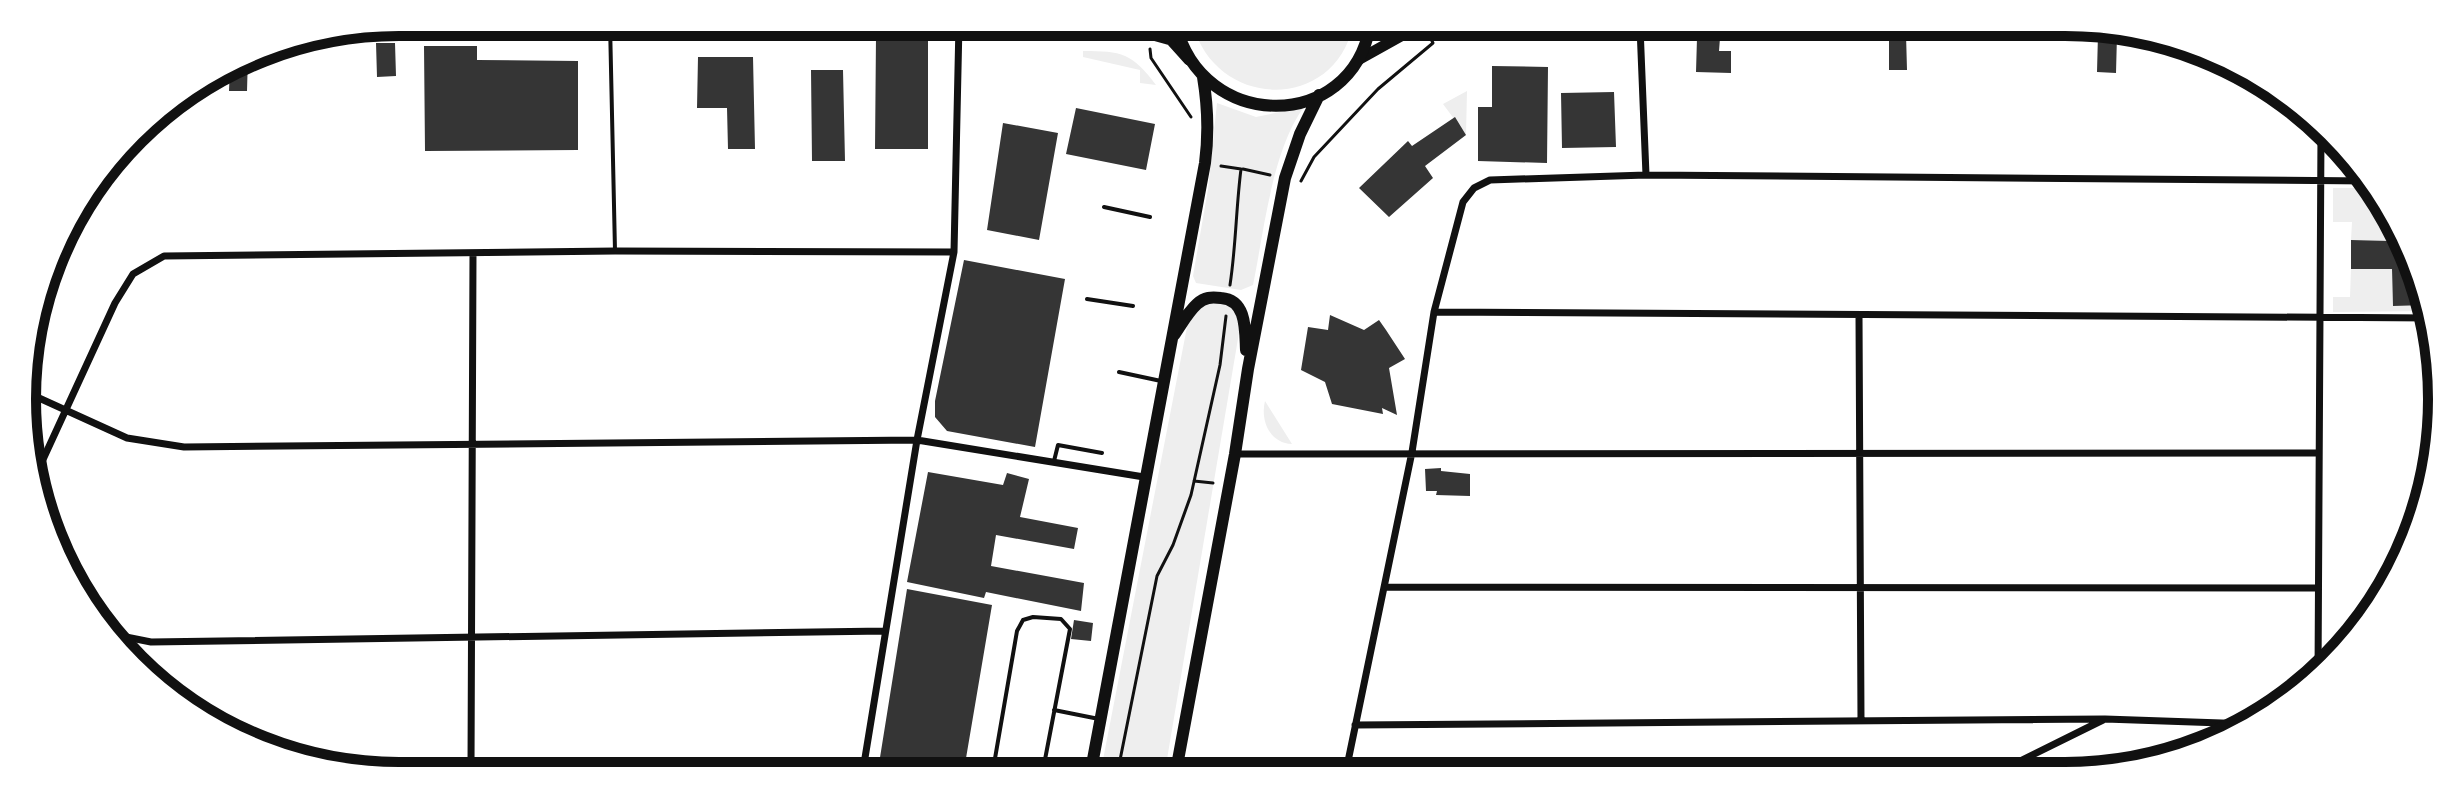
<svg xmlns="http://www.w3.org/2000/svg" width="2464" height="798" font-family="'Fira Sans',sans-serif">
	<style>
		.green { fill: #eee }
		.building { fill: #353535 }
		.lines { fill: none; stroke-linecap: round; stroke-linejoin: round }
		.path { stroke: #111; stroke-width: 3 }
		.service { stroke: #111; stroke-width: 4 }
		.minor { stroke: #111; stroke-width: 7 }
		.secondary { stroke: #111; stroke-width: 11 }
		.primary { stroke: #111; stroke-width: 12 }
		.rim { fill: none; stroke: #111; stroke-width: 10 }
	</style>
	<rect width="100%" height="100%" fill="#fff"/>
	<!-- green -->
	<path class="green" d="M1193,25L1353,26C1333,113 1216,109 1193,25Z
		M1083,51C1122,51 1132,53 1156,85L1140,83V70L1083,57Z
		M1467,91L1466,135L1443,104Z
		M1217,103L1256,117L1304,107C1272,150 1264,232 1253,285L1241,290L1196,283L1193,276L1208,189Z
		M2333,188H2377L2390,217V241L2351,240L2352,222H2333Z
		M2351,269H2392L2393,305H2426L2429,311L2333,312V297H2350Z
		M1222,301L1236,310L1241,321L1165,771L1101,770L1188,322L1203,302Z
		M1265,401L1292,444C1270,443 1260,421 1265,401Z"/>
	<!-- building -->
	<path class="building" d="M1889,34H1906L1907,70H1889Z
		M2098,34L2117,35L2116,73L2097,72Z
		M876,36L928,37V149H875Z
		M1697,38H1720L1719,51H1731V73L1696,72Z
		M376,43H395L396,76L377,77Z
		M424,46H477V60L578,61V150L425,151Z
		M248,55L247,91H229L230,66Z
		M698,57H753L755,149H728L727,108H697Z
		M1492,66L1548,67L1547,163L1478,161V107H1492Z
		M811,70H843L845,161H812Z
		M1614,92L1616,147L1562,148L1561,93Z
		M1076,108L1155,124L1146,170L1066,154Z
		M1455,117L1466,135L1425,166L1433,178L1389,217L1359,188L1408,141L1412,146Z
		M1003,123L1058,133L1039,240L987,230Z
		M2390,217L2424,301L2426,305L2393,306L2392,269H2351V240L2390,241Z
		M964,260L1065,279L1035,447L947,431L935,417V401Z
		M1330,315L1364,330L1379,320L1386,330L1405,359L1389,368L1397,415L1382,408L1383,414L1332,404L1325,382L1301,370L1308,327L1328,330Z
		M1441,468V471L1470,474V496L1436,495L1437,491H1426L1425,469Z
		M928,472L1003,485L1007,473L1029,479L1020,517L1078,528L1074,549L996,535L991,566L1084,583L1081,611L986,592L984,598L907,582Z
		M907,589L992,605L964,770H878Z
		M1074,620L1093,623L1091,641L1071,639Z"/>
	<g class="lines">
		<!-- path -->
		<path class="path" d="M1576,27V35L1606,33V27
			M973,39L979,29L984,33L973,39V36
			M1150,49L1151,58L1191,117
			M1221,166L1241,169C1236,208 1236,246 1230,285
			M1243,169L1270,175
			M1301,181L1314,157L1378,89L1433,43L1430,37
			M1194,481L1213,483
			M1118,770L1157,576L1173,545L1191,495L1220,365L1226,316"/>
		<!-- service -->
		<path class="service" d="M610,23L615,251
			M1104,207L1150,217
			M1087,299L1133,306
			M1119,372L1161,381
			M1054,461L1058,445L1102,453
			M1054,710L1099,719
			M993,770L1017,631L1023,620L1033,617L1061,619L1070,629L1043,770"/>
		<!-- minor -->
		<path class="minor" d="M1640,27L1646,175
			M1434,312L2432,318
			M1859,315L1861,721
			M28,393L127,438L184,447L917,440L1144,477
			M1235,454L2318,453
			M34,479L115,303L133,274L164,256L615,251L954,252
			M1385,587L2317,588
			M111,634L151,642L885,631
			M2318,675L2321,132
			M1355,725L2105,719L2251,724
			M471,769L473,253
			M863,770L917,440L954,252L959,24
			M1346,771L1412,452L1434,312L1463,202L1474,188L1490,180L1646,175L2370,181
			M1998,772L2103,720"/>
		<!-- secondary -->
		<path class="secondary" d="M1117,25L1171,40L1189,60
			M1358,60L1419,26"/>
		<!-- primary -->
		<path class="primary" d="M1176,25C1202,132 1351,133 1370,26
			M1174,335C1181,325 1188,312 1197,304C1205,297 1211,297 1221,298C1247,300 1245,330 1246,350
			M1091,770L1205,163C1209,133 1208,107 1203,77
			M1176,771L1235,454L1248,369L1285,178L1300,134L1319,95"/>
	</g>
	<!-- crop -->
	<path d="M0 0H2464V798H0ZM399 36H2065A363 363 0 0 1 2428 399V399A363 363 0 0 1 2065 762H399A363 363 0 0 1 36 399V399A363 363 0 0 1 399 36Z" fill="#fff" fill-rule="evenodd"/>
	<path class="rim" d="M399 36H2065A363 363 0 0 1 2428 399V399A363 363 0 0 1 2065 762H399A363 363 0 0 1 36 399V399A363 363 0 0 1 399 36Z"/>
</svg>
